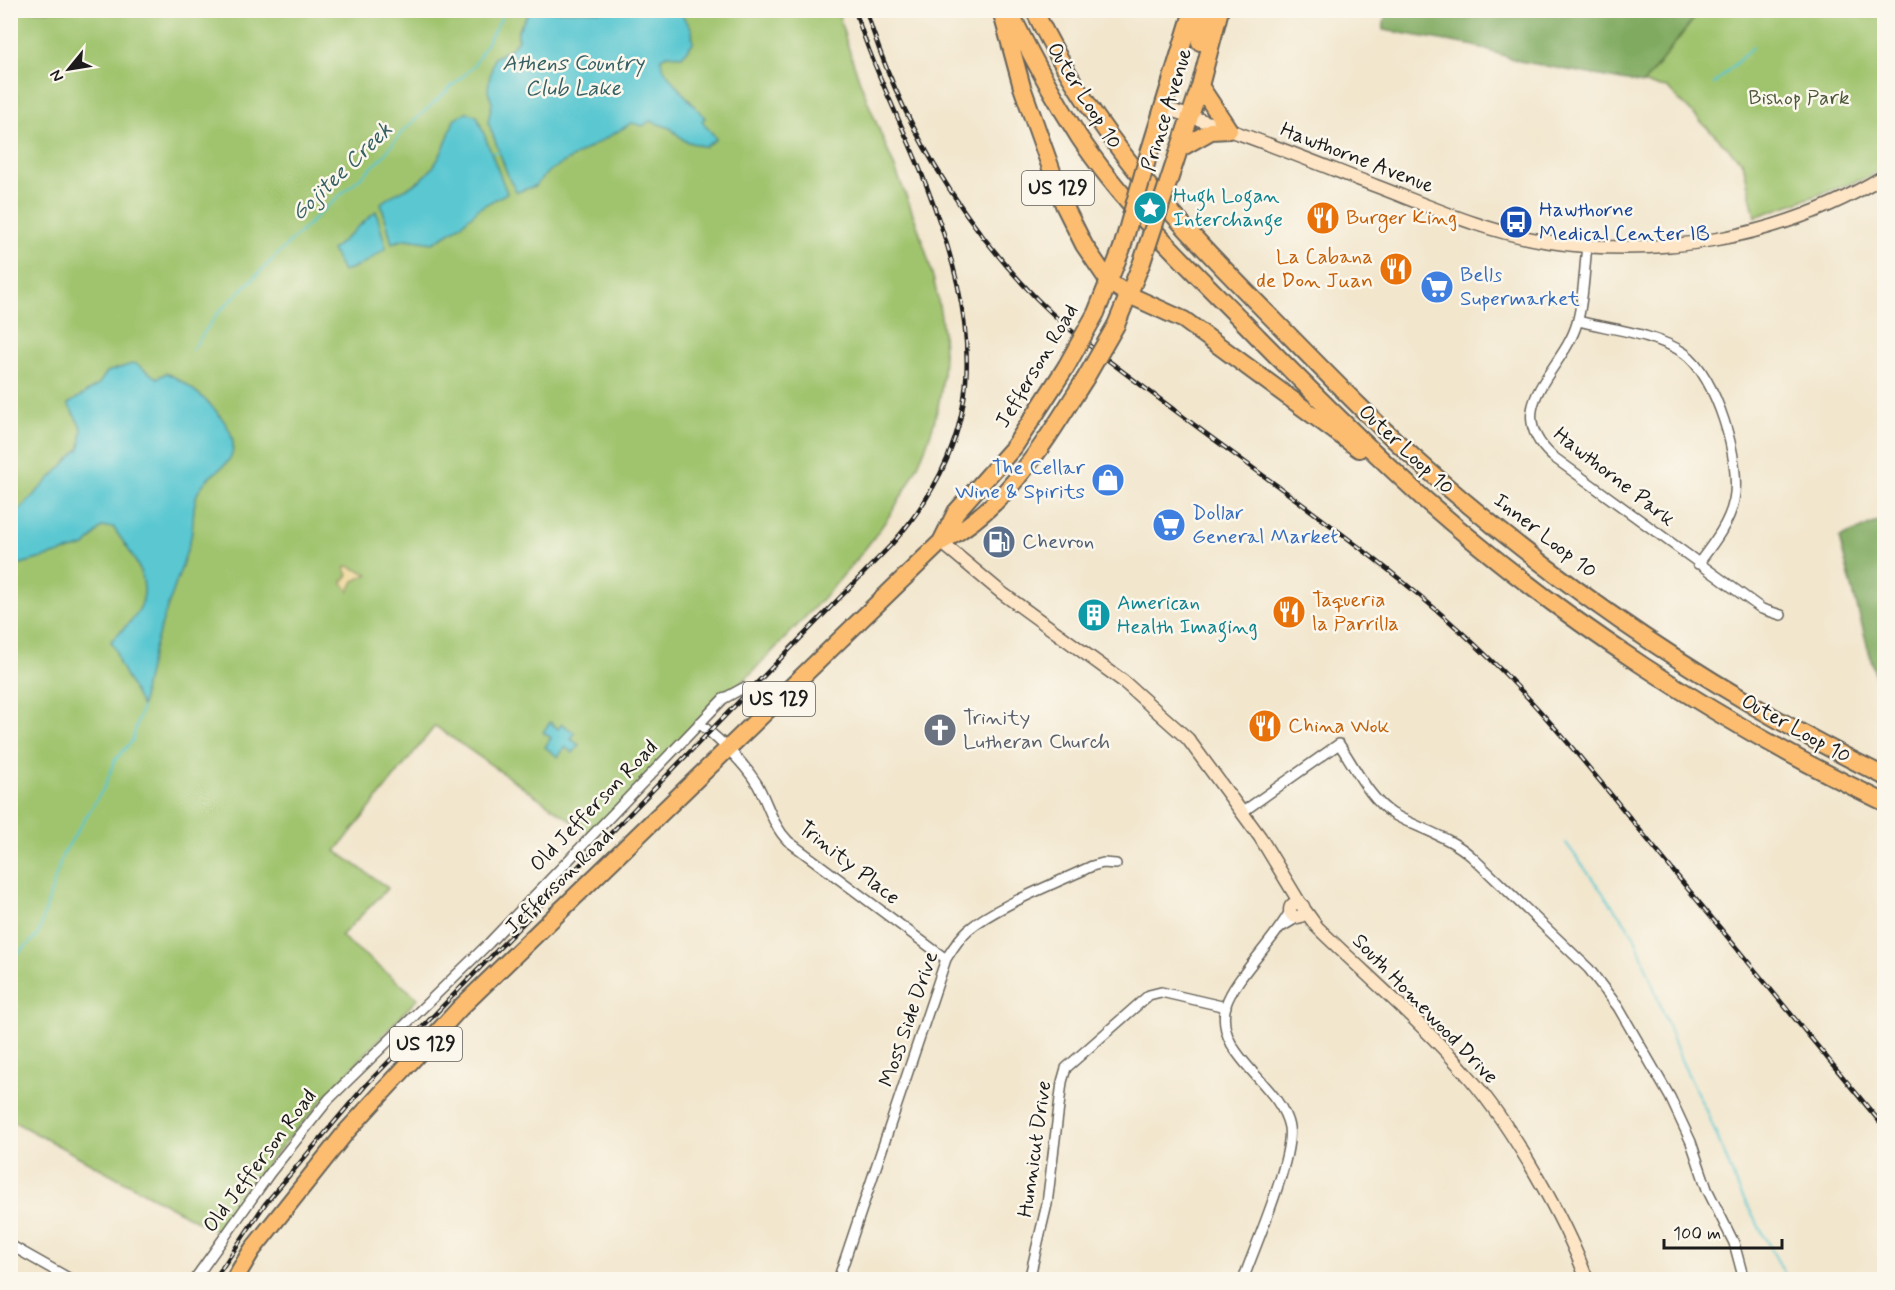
<svg xmlns="http://www.w3.org/2000/svg" width="1895" height="1290" font-family="Mynerve,sans-serif">
	<style>
		.green { fill: #a0c46e; stroke: #5e7045; stroke-width: 1.5 }
		.forest { fill: #80aa61; stroke: #4e633e; stroke-width: 1.5 }
		.sand { fill: #eeda9e; stroke: #857b5d; stroke-width: 1.5 }
		.water { fill: #5ac7d1; stroke: #3b7276; stroke-width: 1.5 }
		.lines { fill: none; stroke-linecap: round; stroke-linejoin: round }
		.stream { stroke: #5ac7d1; stroke-width: 2 }
		.street-casing { stroke: #67635a; stroke-width: 12 }
		.secondary-casing { stroke: #67635a; stroke-width: 15 }
		.highway-casing { stroke: #67635a; stroke-width: 20 }
		.street { stroke: #fff; stroke-width: 9 }
		.secondary { stroke: #fee5c5; stroke-width: 12 }
		.highway { stroke: #fcbd6f; stroke-width: 16 }
		.rail-casing { stroke: #1c1c1c; stroke-width: 4.5 }
		.rail { stroke: #fbf7ec; stroke-width: 2; stroke-dasharray: 7; stroke-linecap: butt }
		.highway-bridge-casing { stroke: #67635a; stroke-width: 20; stroke-linecap: butt }
		.highway-bridge { stroke: #fcbd6f; stroke-width: 16 }
		.labels { text-anchor: middle; dominant-baseline: central; stroke-width: 5; stroke-linejoin: round; paint-order: stroke }
		.shield { fill: #fbf7ec; stroke: #5f5e5a; stroke-width: 1.5 }
		.shield-label { font-size: 20px; font-weight: bold; fill: #1c1c1c }
		.street-label { font-size: 21px; fill: #1c1c1c; stroke: #fbf7ec }
		.park-label { font-size: 21px; fill: #4a5739; stroke: #fbf7ec }
		.culture-label { font-size: 21px; fill: #0d838f; stroke: #fbf7ec; text-anchor: start }
		.transit-label { font-size: 21px; fill: #164399; stroke: #fbf7ec; text-anchor: start }
		.food-label { font-size: 21px; fill: #c56008; stroke: #fbf7ec; text-anchor: start }
		.shop-label { font-size: 21px; fill: #366cbe; stroke: #fbf7ec; text-anchor: start }
		.service-label { font-size: 21px; fill: #4e5e75; stroke: #fbf7ec; text-anchor: start }
		.worship-label { font-size: 21px; fill: #5b616d; stroke: #fbf7ec; text-anchor: start }
		.water-label { font-size: 22px; font-style: italic; fill: #356064; stroke: #fbf7ec }
	</style>
	<rect width="100%" height="100%" fill="#fbf7ec"/>
	<filter id="ink" filterUnits="userSpaceOnUse"><feTurbulence type="fractalNoise" baseFrequency=".0167" numOctaves="2"/><feDisplacementMap in="SourceGraphic" scale="12" xChannelSelector="R" yChannelSelector="G"/><feConvolveMatrix kernelMatrix="1 2 1 2 8 2 1 2 1" color-interpolation-filters="sRGB"/></filter>
	<filter id="wash" filterUnits="userSpaceOnUse"><feTurbulence type="fractalNoise" baseFrequency=".008" numOctaves="4" result="noise"/><feDisplacementMap in="SourceGraphic" scale="24" xChannelSelector="R" yChannelSelector="G"/><feGaussianBlur stdDeviation="1.35" result="paint"/><feColorMatrix in="noise" values="0 0 0 0 0 0 0 0 0 0 0 0 0 0 0 0 0 1.4 0 .05"/><feComposite in="paint" operator="in"/></filter>
	<g filter="url(#wash)">
		<rect width="100%" height="100%" fill="#f2e6cd"/>
		<!-- green -->
		<path class="green" d="M10,11H838C863,115 925,210 941,317C964,463 850,571 758,666C708,717 659,769 609,820L592,835L435,726L336,851L388,888L341,936L418,998L327,1095L269,1161L219,1233L11,1120Z
			M1700,11H1884V167L1869,177L1755,217L1743,163L1667,88L1643,84Z"/>
		<!-- forest -->
		<path class="forest" d="M1386,11V10L1700,11L1643,84L1519,61L1475,46L1383,30Z
			M1884,519V709L1839,538Z"/>
		<!-- sand -->
		<path class="sand" d="M348,566L368,574L354,581L349,591L342,582L348,575L345,568Z"/>
		<!-- water -->
		<path class="water" d="M530,11H679L692,29L693,43L682,56L667,55L661,58C659,72 695,104 705,118L702,121C706,129 712,130 716,139L705,147L685,141L670,128L650,121L643,126L632,123L549,171L535,186L517,192L510,181L488,122L492,103L488,91L489,81L494,58L513,47L518,39V30Z
			M466,112L477,116L507,193L481,207L456,229L433,243L406,239L392,243L381,203C391,194 402,191 413,185C437,172 446,144 454,120Z
			M376,211L386,248L366,262L343,272L332,250Z
			M135,363L157,378L166,373C189,382 236,421 233,448C231,470 209,470 198,492C191,507 195,525 190,541C174,595 148,650 142,707L119,663L116,651L111,641C119,632 131,623 137,613C157,583 130,552 113,527H102L85,546L10,567L11,518L80,448L82,429L68,404L98,385L107,372Z
			M550,722L558,729L562,724L575,733L571,739L579,745L573,753L565,747L558,757L545,747L551,738L543,732Z"/>
		<g class="lines">
			<!-- stream -->
			<path class="stream" d="M1714,84L1753,47
				M493,153L499,152
				M192,350L217,314L318,215L381,159L402,132L473,67L506,10
				M1566,843L1634,935L1681,1060L1710,1119L1739,1190L1788,1280
				M10,961L38,935L62,856L105,786L115,760L132,741L142,707"/>
		</g>
	</g>
	<g filter="url(#ink)">
		<g class="lines">
			<defs>
				<path id="street" d="M1587,246C1584,271 1584,299 1577,323C1564,370 1499,407 1552,456L1762,609L1781,615
					M1578,321C1610,329 1657,334 1684,353C1716,375 1742,462 1734,500C1729,524 1713,544 1698,564
					M699,723C721,741 742,760 757,784C768,803 772,825 788,841L946,959
					M1241,813L1339,744C1355,767 1369,799 1393,814C1419,829 1449,836 1471,856L1589,969L1618,1007L1670,1097L1691,1142L1707,1189L1734,1243L1744,1280
					M1283,926L1298,917
					M10,1245L72,1280
					M194,1280L270,1173L329,1099L489,943L723,699L743,688
					M838,1280L946,959C953,948 959,938 968,930C996,906 1057,883 1092,866L1103,863L1116,864
					M1029,1280L1047,1204L1062,1082L1066,1068L1149,995L1161,992L1226,1007
					M1243,1280C1255,1246 1294,1158 1289,1127C1280,1082 1213,1056 1226,1005C1233,980 1276,939 1290,911"/>
				<path id="secondary" d="M1164,108C1235,130 1306,159 1376,186C1431,207 1486,232 1544,241C1660,260 1785,237 1884,176
					M941,542L1002,593L1123,681L1188,739L1260,837L1301,905
					M1290 910a7 7 0 1 1 14 0a7 7 0 1 1-14 0Z
					M1304,909L1317,927C1368,977 1424,1024 1470,1078C1512,1127 1565,1219 1587,1280"/>
				<path id="highway" d="M1001,10L1022,87L1064,205L1084,245L1109,282L1129,295L1184,320L1359,449
					M1009,10C1030,54 1053,96 1079,137C1129,212 1197,274 1259,338C1313,393 1367,447 1423,498C1560,619 1719,723 1884,802
					M1034,10C1097,140 1176,221 1276,322C1326,373 1376,425 1430,472C1568,593 1720,695 1884,776
					M1200,42L1207,10
					M1200,86L1229,130
					M1179,149L1211,131L1229,130
					M1149,153L1193,10
					M1175,162L1200,86L1220,10
					M1096,313L1122,248
					M1116,325L1142,262
					M941,542L956,512L1014,447L1066,367
					M234,1280L252,1250L346,1132L460,1008L941,542C1008,507 1046,440 1085,379"/>
			</defs>
			<!-- street casing -->
			<use href="#street" class="street-casing"/>
			<!-- secondary casing -->
			<use href="#secondary" class="secondary-casing"/>
			<!-- highway casing -->
			<use href="#highway" class="highway-casing"/>
			<!-- street -->
			<use href="#street" class="street"/>
			<!-- secondary -->
			<use href="#secondary" class="secondary"/>
			<!-- highway -->
			<use href="#highway" class="highway"/>
			<defs>
				<path id="rail" d="M866,10C899,118 958,218 1037,299C1080,342 1132,378 1181,415C1284,492 1395,567 1488,657C1556,723 1614,799 1674,872C1744,958 1815,1042 1884,1127
					M214,1280L265,1204L365,1086L892,544C993,429 978,321 927,187C904,127 874,72 855,10"/>
			</defs>
			<!-- rail casing -->
			<use href="#rail" class="rail-casing"/>
			<!-- rail -->
			<use href="#rail" class="rail"/>
			<defs>
				<path id="highway-bridge" d="M1122,248L1149,153
					M1142,262L1175,162
					M1066,367L1096,313
					M1085,379L1116,325"/>
			</defs>
			<!-- highway-bridge casing -->
			<use href="#highway-bridge" class="highway-bridge-casing"/>
			<!-- highway-bridge -->
			<use href="#highway-bridge" class="highway-bridge"/>
		</g>
	</g>
	<!-- icons -->
	<defs>
		<symbol id="sight-disc" viewBox="-11 -11 22 22"><circle r="9.5" fill="#0f9aa8" stroke="#fbf7ec"/><path d="M0-6L1.8-2.2L6-1.7L2.9 1.2L3.7 5.4L0 3.3L-3.7 5.4L-2.9 1.2L-6-1.7L-1.8-2.2Z" fill="#fff"/></symbol>
		<symbol id="restaurant-disc" viewBox="-11 -11 22 22"><circle r="9.5" fill="#e8710a" stroke="#fbf7ec"/><path d="M-5-6h1v4h1v-4h1v4h1v-4h1v5L-1.5 .5V6h-2V.5L-5-1ZM5-6V6H3V1.5H1.5Q1.5-4 5-6Z" fill="#fff"/></symbol>
		<symbol id="bus-disc" viewBox="-11 -11 22 22"><circle r="9.5" fill="#1a4fb4" stroke="#fbf7ec"/><path d="M-5-6H5V4H4V6H2V4H-2V6H-4V4H-5ZM-3.5-4V0h7V-4ZM-3.5 1.2v1.5H-2V1.2ZM2 1.2v1.5H3.5V1.2Z" fill="#fff"/></symbol>
		<symbol id="supermarket-disc" viewBox="-11 -11 22 22"><circle r="9.5" fill="#3f7fe0" stroke="#fbf7ec"/><path d="M-6-5.5h2.5l.6 2H6L4.5 2H-2.5L-4.4-4H-6ZM-1.5 3.2a1.3 1.3 0 1 0 .1 0ZM3 3.2a1.3 1.3 0 1 0 .1 0Z" fill="#fff"/></symbol>
		<symbol id="shop-disc" viewBox="-11 -11 22 22"><circle r="9.5" fill="#3f7fe0" stroke="#fbf7ec"/><path d="M-5-2.5h2.3a2.7 3.5 0 0 1 5.4 0H5L5.5 6h-11ZM-1.5-2.5h3a1.5 2.3 0 0 0-3 0Z" fill="#fff"/></symbol>
		<symbol id="fuel-disc" viewBox="-11 -11 22 22"><circle r="9.5" fill="#5c6f8a" stroke="#fbf7ec"/><path d="M-5.5-6h7V0h2V4h1.3V-2.5L3-4.5l.8-.8L6-3V5H2.5V1h-1V6h-7ZM-4.2-4.7v3.2H.2V-4.7Z" fill="#fff"/></symbol>
		<symbol id="building-disc" viewBox="-11 -11 22 22"><circle r="9.5" fill="#0f9aa8" stroke="#fbf7ec"/><path d="M-4-6H4V6H1V3H-1V6H-4ZM-2.5-4.3h1.7v1.8h-1.7ZM.8-4.3h1.7v1.8H.8ZM-2.5-1h1.7V.8h-1.7ZM.8-1h1.7V.8H.8Z" fill="#fff"/></symbol>
		<symbol id="church-disc" viewBox="-11 -11 22 22"><circle r="9.5" fill="#6b7280" stroke="#fbf7ec"/><path d="M-1.2-6h2.4v3.5h3.3v2.4h-3.3V6h-2.4V-.1h-3.3v-2.4h3.3Z" fill="#fff"/></symbol>
	</defs>
	<g fill-rule="evenodd">
		<use href="#sight-disc" x="1131" y="189" width="38" height="38"/>
		<use href="#restaurant-disc" x="1304" y="199" width="38" height="38"/>
		<use href="#bus-disc" x="1497" y="203" width="38" height="38"/>
		<use href="#restaurant-disc" x="1377" y="250" width="38" height="38"/>
		<use href="#supermarket-disc" x="1418" y="268" width="38" height="38"/>
		<use href="#shop-disc" x="1089" y="461" width="38" height="38"/>
		<use href="#supermarket-disc" x="1150" y="506" width="38" height="38"/>
		<use href="#fuel-disc" x="980" y="523" width="38" height="38"/>
		<use href="#restaurant-disc" x="1270" y="593" width="38" height="38"/>
		<use href="#building-disc" x="1075" y="596" width="38" height="38"/>
		<use href="#restaurant-disc" x="1246" y="707" width="38" height="38"/>
		<use href="#church-disc" x="921" y="711" width="38" height="38"/>
	</g>
	<g class="labels">
		<!-- shield labels -->
		<g class="shield">
			<rect x="1022" y="171" width="72" height="34" rx="4.5"/>
			<rect x="743" y="682" width="72" height="34" rx="4.5"/>
			<rect x="390" y="1027" width="72" height="34" rx="4.5"/>
		</g>
		<g class="shield-label">
			<text x="1058" y="188">US 129</text>
			<text x="779" y="699">US 129</text>
			<text x="426" y="1044">US 129</text>
		</g>
		<!-- street labels -->
		<g class="street-label">
			<text transform="translate(1084 96) rotate(58)">Outer Loop 10</text>
			<text transform="translate(1167 110) rotate(-73)">Prince Avenue</text>
			<text transform="translate(1357 158) rotate(21)">Hawthorne Avenue</text>
			<text transform="translate(1037 366) rotate(-59)">Jefferson Road</text>
			<text transform="translate(1406 450) rotate(43)">Outer Loop 10</text>
			<text transform="translate(1614 477) rotate(38)">Hawthorne Park</text>
			<text transform="translate(1545 536) rotate(38)">Inner Loop 10</text>
			<text transform="translate(1796 729) rotate(29)">Outer Loop 10</text>
			<text transform="translate(594 806) rotate(-46)">Old Jefferson Road</text>
			<text transform="translate(849 863) rotate(38)">Trinity Place</text>
			<text transform="translate(559 882) rotate(-44)">Jefferson Road</text>
			<text transform="translate(1425 1009) rotate(46)">South Homewood Drive</text>
			<text transform="translate(909 1019) rotate(-71)">Moss Side Drive</text>
			<text transform="translate(1035 1149) rotate(-82)">Hunnicut Drive</text>
			<text transform="translate(260 1161) rotate(-53)">Old Jefferson Road</text>
		</g>
		<!-- park labels -->
		<g class="park-label">
			<text x="1799" y="98">Bishop Park</text>
		</g>
		<!-- culture labels -->
		<g class="culture-label">
			<text x="1173" y="196">Hugh Logan<tspan x="1173" dy="24">Interchange</tspan></text>
			<text x="1117" y="603">American<tspan x="1117" dy="24">Health Imaging</tspan></text>
		</g>
		<!-- transit labels -->
		<g class="transit-label">
			<text x="1539" y="210">Hawthorne<tspan x="1539" dy="24">Medical Center IB</tspan></text>
		</g>
		<!-- food labels -->
		<g class="food-label">
			<text x="1346" y="218">Burger King</text>
			<text x="1373" y="257" text-anchor="end">La Cabana<tspan x="1373" dy="24">de Don Juan</tspan></text>
			<text x="1312" y="600">Taqueria<tspan x="1312" dy="24">la Parrilla</tspan></text>
			<text x="1288" y="726">China Wok</text>
		</g>
		<!-- shop labels -->
		<g class="shop-label">
			<text x="1460" y="275">Bells<tspan x="1460" dy="24">Supermarket</tspan></text>
			<text x="1085" y="468" text-anchor="end">The Cellar<tspan x="1085" dy="24">Wine &amp; Spirits</tspan></text>
			<text x="1192" y="513">Dollar<tspan x="1192" dy="24">General Market</tspan></text>
		</g>
		<!-- service labels -->
		<g class="service-label">
			<text x="1022" y="542">Chevron</text>
		</g>
		<!-- worship labels -->
		<g class="worship-label">
			<text x="963" y="718">Trinity<tspan x="963" dy="24">Lutheran Church</tspan></text>
		</g>
		<!-- water labels -->
		<g class="water-label">
			<text x="573" y="64">Athens Country<tspan x="573" dy="25">Club Lake</tspan></text>
			<text transform="translate(342 172) rotate(-44)">Gojitee Creek</text>
		</g>
	</g>
	<!-- margin -->
	<rect width="1895" height="1290" fill="none" stroke="#fbf7ec" stroke-width="36"/>
	<!-- north arrow -->
	<g transform="translate(69 69) rotate(240)" stroke="#fbf7ec" stroke-width="4.5" paint-order="stroke">
	<path d="M0-4.5L10 22L0 15L-10 22Z" fill="#1c1c1c"/>
	<text y="-9" font-size="16" font-weight="bold" text-anchor="middle" fill="#1c1c1c">N</text>
	</g>
	<!-- scale -->
	<path d="M1664 1239v9h118v-9" fill="none" stroke="#1c1c1c" stroke-width="3"/>
	<text x="1673" y="1239" font-size="18" fill="#1c1c1c" stroke="#fbf7ec" stroke-width="4.5" paint-order="stroke">100 m</text>
</svg>
